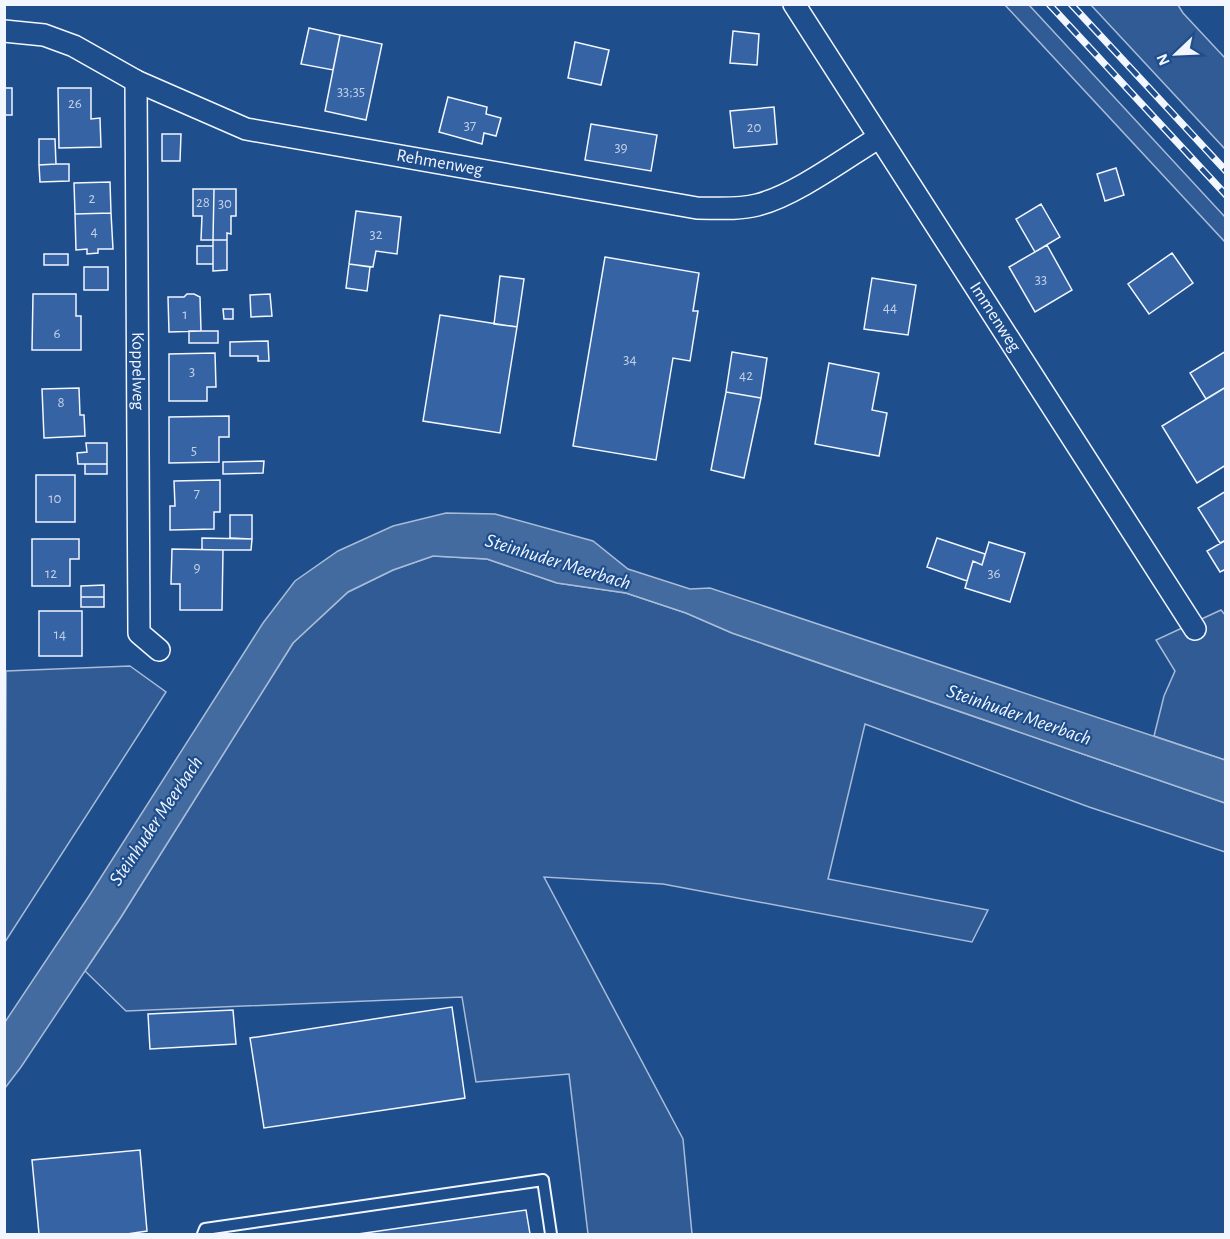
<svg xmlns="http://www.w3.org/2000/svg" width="1230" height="1239" font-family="'Alegreya Sans',sans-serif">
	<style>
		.built { fill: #305b95; stroke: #a8bbd7; stroke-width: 1.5 }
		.water { fill: #446ba0; stroke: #a8bbd7; stroke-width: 1.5 }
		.building { fill: #3563a3; stroke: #f2f6ff; stroke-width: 1.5 }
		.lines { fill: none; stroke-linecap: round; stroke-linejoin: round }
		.lane-casing { stroke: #f2f6ff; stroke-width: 14 }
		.street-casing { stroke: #f2f6ff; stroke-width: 24 }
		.lane { stroke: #1f4e8c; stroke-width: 10 }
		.street { stroke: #1f4e8c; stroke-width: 21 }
		.rail-casing { stroke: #f2f6ff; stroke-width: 7 }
		.rail { stroke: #1f4e8c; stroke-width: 4.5; stroke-dasharray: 14; stroke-linecap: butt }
		.labels { text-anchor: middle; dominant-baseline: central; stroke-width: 4.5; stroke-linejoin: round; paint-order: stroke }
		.number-label { font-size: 15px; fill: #c3d1e8 }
		.street-label { font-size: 18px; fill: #f2f6ff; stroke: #1f4e8c }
		.water-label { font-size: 20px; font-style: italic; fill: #f2f6ff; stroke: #1f4e8c }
	</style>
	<rect width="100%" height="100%" fill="#1f4e8c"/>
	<!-- built -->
	<path class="built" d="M1005,5H1029L1225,217V242Z
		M1091,5H1178L1183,13L1225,58V149Z
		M433,556L487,559L557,583L626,593L686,613L732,633L1225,803V852L1089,807L865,724L828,879L988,910L972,942L663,884L544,877L683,1139L692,1234H588L569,1074L476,1082L462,997L126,1011L85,971L121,917L293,643L348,592L393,570Z
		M1221,610L1226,616L1225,760L1154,736L1164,696L1175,671L1156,640Z
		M130,666L166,692L5,942L6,671Z"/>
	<!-- water -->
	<path class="water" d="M446,513L495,514L593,541L628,569L690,589L710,588L1225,760V803L732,633L686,613L626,593L557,583L487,559L433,556L393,570L348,592L293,643L121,917L21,1067L5,1088V1022L89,896L263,623L295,581L338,551L393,526Z"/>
	<!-- building -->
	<path class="building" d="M309,28L340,35L333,70L301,64Z
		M733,31L759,34L757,65L730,63Z
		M340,35L382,44L366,120L325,111Z
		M575,42L609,50L601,85L568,78Z
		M4,88H12V115H4Z
		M58,88H91V119L100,118L101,147L59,148Z
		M448,97L487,107L486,114L501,118L496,136L484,133L482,144L439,132Z
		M774,107L777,144L734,148L730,111Z
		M591,124L657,135L651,171L585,160Z
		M162,134H181L180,161H162Z
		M39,139H55L56,164L39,165Z
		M56,164H69V181L40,182L39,165Z
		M1116,168L1124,195L1105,201L1097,174Z
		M110,182L111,213L75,214L74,183Z
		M193,189H214L213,240H201L202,216H193Z
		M214,189H236V216H231V234L227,233V240H213Z
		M1041,204L1060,237L1035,252L1016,219Z
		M356,211L401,217L397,254L376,251L373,267L349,264Z
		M111,213L113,249H98V253L87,254V249L76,250L75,214Z
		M213,240H227V270L213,271Z
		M1047,245L1072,290L1035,312L1009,267Z
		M197,246H213V264H197Z
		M1172,253L1193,283L1149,314L1128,284Z
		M44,254H68V265H44Z
		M605,257L699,273L693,311H698L690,361L673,358L656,460L573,446Z
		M349,264L370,267L367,291L346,288Z
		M84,267H108V290H84Z
		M500,276L524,279L517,327L494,324Z
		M872,278L916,285L908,335L864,329Z
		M33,294H76V316H81V350H32Z
		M187,294H194L200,297L201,331L169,332L168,297H184Z
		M270,294L272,316L251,317L250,295Z
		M223,309H233V319H224Z
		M440,315L517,327L500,433L423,421Z
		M189,331H218V343H189Z
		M268,341L269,361H258V356H230V342Z
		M1226,351V387L1206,399L1190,373Z
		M732,352L767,358L761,398L726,392Z
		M215,353L216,387H207V401H169V354Z
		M829,363L879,373L872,410L887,413L879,456L815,444Z
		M1226,387V465L1197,483L1162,426Z
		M79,388L80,415H84L85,436L44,438L42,389Z
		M726,392L761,398L744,478L711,470Z
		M229,416V437H219V462L169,463V417Z
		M86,443H107V464H78L77,453L87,452Z
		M264,461L263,473L223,474V462Z
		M85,464H107V474H85Z
		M36,475H75V522H36Z
		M220,480V512H214V529L170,530V506H175L174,481Z
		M1226,491V540L1220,543L1198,508Z
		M230,515H252V539L230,538Z
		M202,538L252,539L251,550H202Z
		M937,538L985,554L982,565L973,561L967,581L927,567Z
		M32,539H79V559H70V586H32Z
		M1226,540V569L1220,572L1207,551Z
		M989,542L1025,553L1010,602L965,588L973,561L982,565Z
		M172,549L223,550L222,610H180V584H171Z
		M104,585V597H81V586Z
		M81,597H104V607H81Z
		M39,611H82V656H39Z
		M452,1007L465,1098L264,1128L250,1038Z
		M233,1010L236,1044L150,1049L148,1014Z
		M140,1150L147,1231L127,1234H39L32,1160Z
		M526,1210L530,1234H358Z"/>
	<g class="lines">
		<defs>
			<path id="lane" d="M203,1234L205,1229L543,1180L551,1234"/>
			<g id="street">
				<path id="s1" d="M794,4L1195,629"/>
				<path id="s2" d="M4,31L44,35L74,46L136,81L246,129L697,208C716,208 738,210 757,205C794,196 844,159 878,138"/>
				<path id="s3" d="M136,81L139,633L159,650"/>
			</g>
		</defs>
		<!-- lane casing -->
		<use href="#lane" class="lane-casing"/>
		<!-- street casing -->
		<use href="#street" class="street-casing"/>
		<!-- lane -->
		<use href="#lane" class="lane"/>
		<!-- street -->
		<use href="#street" class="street"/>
		<defs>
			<path id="rail" d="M1049,4L1226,195
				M1071,4L1226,171"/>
		</defs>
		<!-- rail casing -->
		<use href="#rail" class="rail-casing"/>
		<!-- rail -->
		<use href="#rail" class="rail"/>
	</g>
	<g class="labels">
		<!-- number labels -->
		<g class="number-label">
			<text x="351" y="91">33;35</text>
			<text x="75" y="103">26</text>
			<text x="470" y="125">37</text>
			<text x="754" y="127">20</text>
			<text x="621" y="147">39</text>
			<text x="92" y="198">2</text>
			<text x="203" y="202">28</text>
			<text x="225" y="203">30</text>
			<text x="94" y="231">4</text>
			<text x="376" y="234">32</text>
			<text x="1041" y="279">33</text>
			<text x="890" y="307">44</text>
			<text x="185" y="314">1</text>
			<text x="57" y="333">6</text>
			<text x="630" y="359">34</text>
			<text x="192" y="371">3</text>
			<text x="746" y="375">42</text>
			<text x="61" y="402">8</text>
			<text x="194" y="450">5</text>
			<text x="197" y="493">7</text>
			<text x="55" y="498">10</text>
			<text x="197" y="567">9</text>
			<text x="51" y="573">12</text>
			<text x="994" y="573">36</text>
			<text x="60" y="634">14</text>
		</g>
		<!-- street labels -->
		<g class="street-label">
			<text stroke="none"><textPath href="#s2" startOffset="460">Rehmenweg</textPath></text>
			<text stroke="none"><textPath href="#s1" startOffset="372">Immenweg</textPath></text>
			<text stroke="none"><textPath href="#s3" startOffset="290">Koppelweg</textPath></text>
		</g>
		<!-- water labels -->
		<g class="water-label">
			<text transform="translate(558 562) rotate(17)">Steinhuder Meerbach</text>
			<text transform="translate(1019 715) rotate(19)">Steinhuder Meerbach</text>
			<text transform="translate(156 821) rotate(-56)">Steinhuder Meerbach</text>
		</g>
	</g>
	<!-- border -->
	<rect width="1230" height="1239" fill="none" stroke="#f2f6ff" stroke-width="12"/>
	<!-- north arrow -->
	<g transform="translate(1176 54) rotate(247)" stroke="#1f4e8c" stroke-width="4.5" paint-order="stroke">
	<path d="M0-4.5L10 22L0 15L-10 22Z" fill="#f2f6ff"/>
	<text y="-9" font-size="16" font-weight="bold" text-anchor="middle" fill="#f2f6ff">N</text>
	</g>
</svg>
